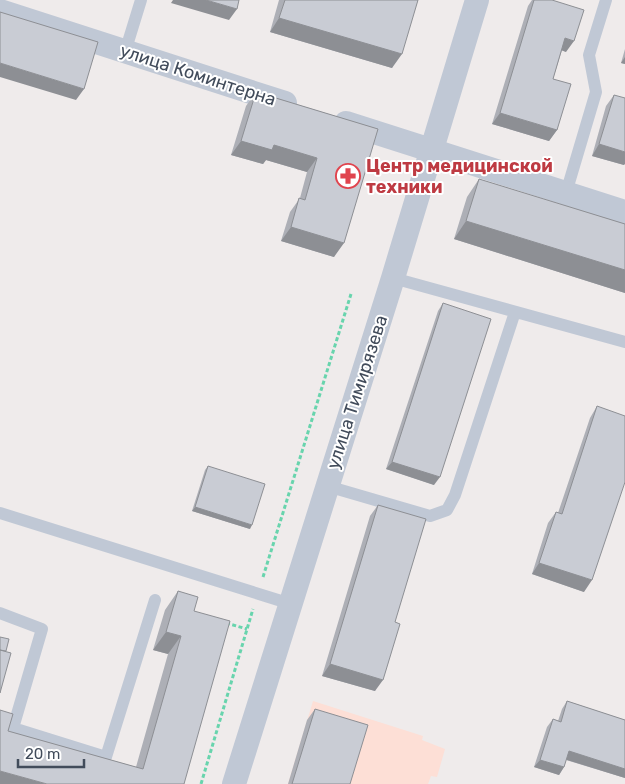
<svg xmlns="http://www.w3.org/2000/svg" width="625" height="784" font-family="Rubik,sans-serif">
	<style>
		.medical { fill: #fddfd6 }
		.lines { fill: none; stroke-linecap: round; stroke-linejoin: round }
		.path { stroke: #68d4ad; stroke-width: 3; stroke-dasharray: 4 2.5; stroke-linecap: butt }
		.lane { stroke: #c0c8d5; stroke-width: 12 }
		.street { stroke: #c0c8d5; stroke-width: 24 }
		.wall { fill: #adafb6 }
		.shaded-wall { fill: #8d8f94 }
		.building { fill: #c9ccd4; stroke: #8d8f94 }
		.labels { text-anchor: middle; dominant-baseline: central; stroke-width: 4; stroke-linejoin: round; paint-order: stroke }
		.street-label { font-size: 18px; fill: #424c5b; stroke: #fff }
		.health-label { font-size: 18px; font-weight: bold; fill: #be3a42; stroke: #fff; text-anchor: start }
	</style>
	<rect width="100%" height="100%" fill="#efebeb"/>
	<!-- medical -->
	<path class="medical" d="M313,701L423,736L422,740L445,749L437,777L431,776L428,784H288Z"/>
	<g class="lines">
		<!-- path -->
		<path class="path" d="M263,577L351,294
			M226,623L247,629
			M201,784L253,609"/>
		<!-- lane -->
		<path class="lane" d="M125,52L141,0
			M566,193L596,92L589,55L606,0
			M393,278L625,342
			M327,486L430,516L447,510L455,495L515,312
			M0,513L291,604
			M0,613L42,629L13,728L106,757L155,600"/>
		<!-- street -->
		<path class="street" d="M0,11L285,103
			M346,123L625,212
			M234,784L393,278L477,0"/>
	</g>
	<!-- wall -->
	<path class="wall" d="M279,0H418L392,68L270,32Z
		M532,0H552L566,52L562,50L553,79L557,130L549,141L492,124L528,6Z
		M625,49V64L621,63Z
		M256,92L378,129L334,257L281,241L290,212L300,198L307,172L266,160L263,164L231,155L246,106Z
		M614,95L624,165L592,156L606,106Z
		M479,179L625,224V293L454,239L467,197Z
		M443,303L434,485L386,469L438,311Z
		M597,406L584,592L532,574L548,523L556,512L558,513L590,418Z
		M208,466L250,529L192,511L205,470Z
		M378,505L395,622L375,691L322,676L370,516Z
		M178,591L194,611L184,784L8,731L136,767L168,654L153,650L165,610Z
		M567,701L625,720V778L566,760L564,767L559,775L534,767L547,727L553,719L558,721L562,709Z
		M315,709L350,784H288L307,720Z"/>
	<!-- shaded-wall -->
	<path class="shaded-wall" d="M173,0H206L237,9L229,20L171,3Z
		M279,18L402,54L392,68L270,32Z
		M565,38L574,41L566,52L558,49Z
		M625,57V64L621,63Z
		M0,63L84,89L76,100L0,77Z
		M500,113L557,130L549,141L492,124Z
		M241,141L274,145L317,158L307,172L266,160L263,164L231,155Z
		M599,144L625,152V164L624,165L592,156Z
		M466,221L625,270V293L454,239Z
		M291,227L344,243L334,257L281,241Z
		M392,462L440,477L434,485L386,469Z
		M195,507L252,525L250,529L192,511Z
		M539,563L592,580L584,592L532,574Z
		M166,632L181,636L168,654L153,650Z
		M330,664L383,680L375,691L322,676Z
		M569,751L625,769V778L564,759Z
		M540,760L564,767L559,775L534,767Z
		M0,771L47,784H0Z"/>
	<!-- building -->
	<path class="building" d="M206,0H239L237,9Z
		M285,0H418L402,54L279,18Z
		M534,0H552L584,10L574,41L565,38L553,79L571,84L557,130L500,113Z
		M0,12L98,42L84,89L0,63Z
		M256,92L378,129L344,243L291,227L299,198L305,200L317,158L274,145L272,150L241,141Z
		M614,95L625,98V152L599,144Z
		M479,179L625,224V270L466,221Z
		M443,303L491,319L440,477L392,462Z
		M597,406L625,416V482L592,580L539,563L556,512L562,514Z
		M208,466L265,484L252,525L195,507Z
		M378,505L426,519L395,622L400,624L383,680L330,664Z
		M178,591L198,597L194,611L230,621L184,784H47L0,771V710L13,714L8,731L143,769L181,636L166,632Z
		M0,637L9,639L6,651L0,650Z
		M0,650L11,653L0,693Z
		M567,701L625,720V769L569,751L564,767L540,760L553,719L561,722Z
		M315,709L368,725L350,784H292Z"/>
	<!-- icons -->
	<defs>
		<symbol id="pharmacy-ring" viewBox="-11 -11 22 22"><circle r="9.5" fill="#fff" stroke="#e0444e" stroke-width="1.5"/><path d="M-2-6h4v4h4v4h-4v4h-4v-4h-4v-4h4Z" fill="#e0444e"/></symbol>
	</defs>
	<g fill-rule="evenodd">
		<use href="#pharmacy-ring" x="334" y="162" width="28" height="28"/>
	</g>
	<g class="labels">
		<!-- street labels -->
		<g class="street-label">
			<text transform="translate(198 75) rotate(18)">улица Коминтерна</text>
			<text transform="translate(357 392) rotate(-72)">улица Тимирязева</text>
		</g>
		<!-- health labels -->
		<g class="health-label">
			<text x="366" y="166">Центр медицинской<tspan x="366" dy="21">техники</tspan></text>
		</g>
	</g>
	<!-- scale -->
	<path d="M18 759v8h66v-8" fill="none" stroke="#424c5b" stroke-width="2.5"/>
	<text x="25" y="759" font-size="15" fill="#424c5b" stroke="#ffffff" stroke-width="4" paint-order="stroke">20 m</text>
</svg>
